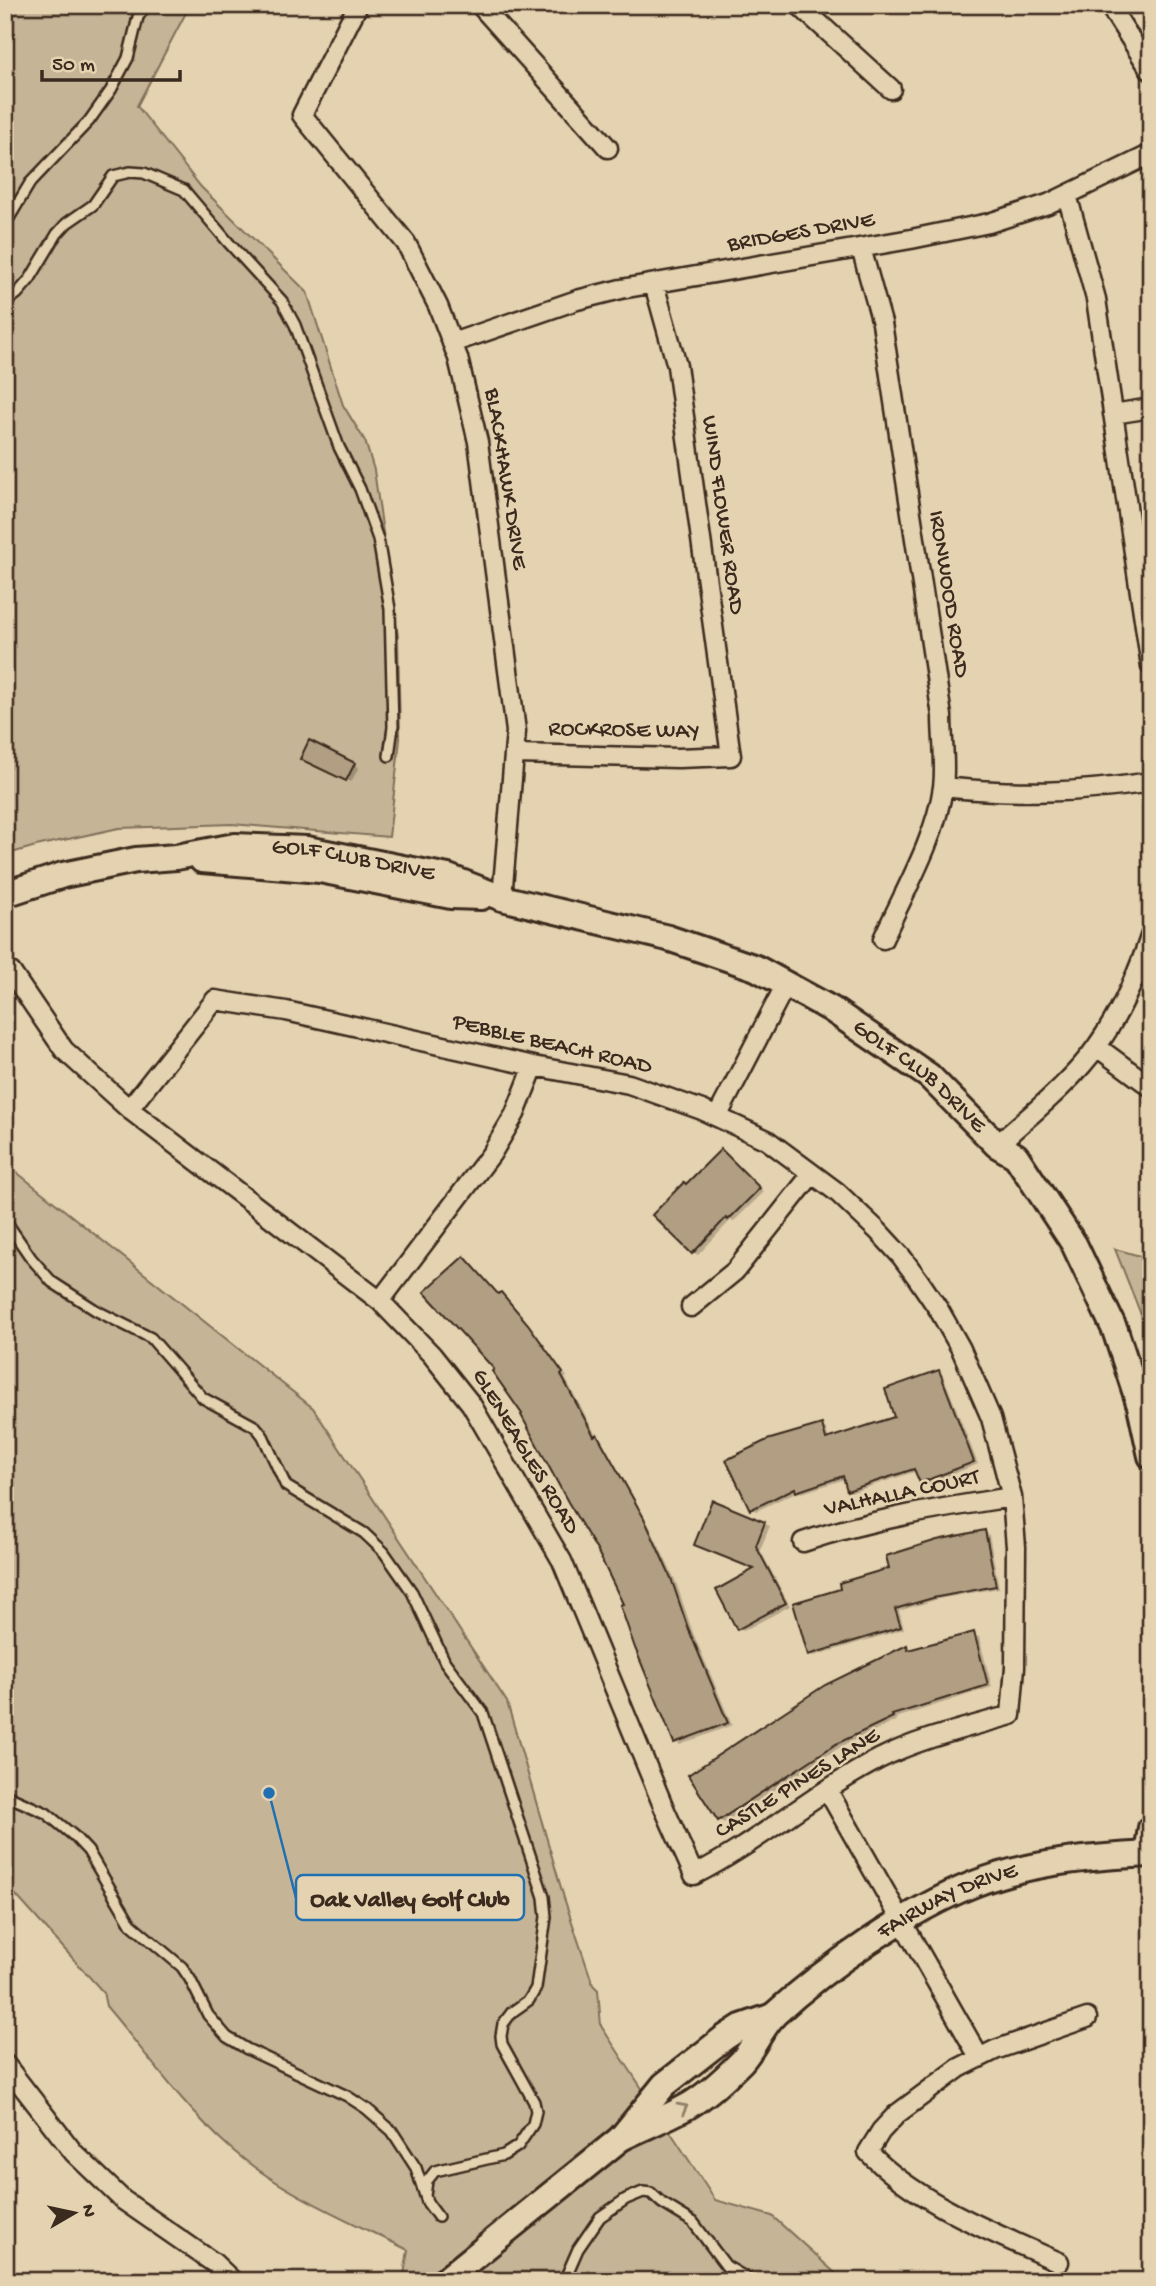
<svg xmlns="http://www.w3.org/2000/svg" width="1156" height="2286" font-family="'Gochi Hand',sans-serif">
	<style>
		.green { fill: #c6b496; stroke: #806f5a; stroke-width: 2 }
		.shadow { fill: #0003 }
		.building { fill: #b19e83; stroke: #3b2a1e; stroke-width: 2 }
		.lines { fill: none; stroke-linecap: round; stroke-linejoin: round }
		.lane-casing { stroke: #3b2a1e; stroke-width: 14 }
		.street-casing { stroke: #3b2a1e; stroke-width: 23 }
		.secondary-casing { stroke: #3b2a1e; stroke-width: 30 }
		.lane { stroke: #e5d2b0; stroke-width: 9 }
		.street { stroke: #e5d2b0; stroke-width: 18 }
		.secondary { stroke: #e5d2b0; stroke-width: 24 }
		.oneway { stroke: #907e67 }
		.labels { text-anchor: middle; dominant-baseline: central; stroke-width: 5; stroke-linejoin: round; paint-order: stroke }
		.street-label { font-size: 23px; fill: #3b2a1e; stroke: #e5d2b0 }
		.leader { fill: none; stroke: #1f6fb2; stroke-width: 2.5 }
		.callout-dot { fill: #1f6fb2; stroke: #e5d2b0; stroke-width: 2.5 }
		.callout { fill: #e5d2b0; stroke: #1f6fb2; stroke-width: 2.5 }
		.callout-label { font-size: 24px; text-anchor: middle; font-weight: bold; fill: #3b2a1e }
	</style>
	<rect width="100%" height="100%" fill="#e5d2b0"/>
	<filter id="ink" filterUnits="userSpaceOnUse"><feTurbulence type="fractalNoise" baseFrequency=".0143" numOctaves="2"/><feDisplacementMap in="SourceGraphic" scale="14" xChannelSelector="R" yChannelSelector="G"/><feConvolveMatrix kernelMatrix="1 2 1 2 8 2 1 2 1" color-interpolation-filters="sRGB"/></filter>
	<g filter="url(#ink)">
		<!-- green -->
		<path class="green" d="M5,5H190L137,106L201,187L307,292L343,405L365,441L374,470L398,637L400,739L389,837L232,824L119,828L36,846L5,855Z
			M5,1163L313,1408L507,1702L564,1898L593,1985L598,1990L601,2026L715,2200L772,2216L844,2281H403L408,2250C347,2219 279,2192 228,2146C183,2106 145,2052 106,2006L103,1992L5,1883Z
			M1115,1249L1151,1259V1340Z"/>
		<!-- shadow -->
		<path class="shadow" d="M310,743L359,767L351,782L308,761Z
			M722,1151L764,1192L734,1221L731,1220L698,1255L693,1252Z
			M465,1258L500,1295L506,1297L533,1329L567,1377L565,1378L646,1527L649,1525L602,1439L648,1523L676,1582L693,1633L732,1725L680,1745L675,1742L625,1605L599,1551L496,1369Z
			M939,1372L943,1375L978,1464L926,1485L922,1482L917,1471L853,1492L849,1489L845,1479L802,1493L798,1491L756,1511L752,1509L821,1426L826,1429L829,1440L896,1418Z
			M713,1502L770,1526L760,1550L790,1606L743,1631L738,1628L757,1570Z
			M985,1532L989,1535L999,1588L938,1599L899,1611L904,1629L814,1656L810,1654L843,1590Z
			M973,1634L979,1637L992,1687L896,1718L897,1720L842,1746L724,1823L719,1820L906,1647L912,1650Z"/>
		<!-- building -->
		<path class="building" d="M309,740L355,763L346,781L300,759Z
			M721,1149L760,1188L728,1220L726,1218L692,1254L652,1215L684,1182L686,1184Z
			M464,1256L498,1294L501,1292L528,1324L563,1373L561,1375L594,1436L597,1434L644,1518L671,1578L688,1628L728,1723L674,1743L635,1648L620,1605L623,1604L598,1552L568,1502L521,1415L522,1414L492,1371L494,1369L424,1292Z
			M939,1370L974,1462L920,1483L914,1469L847,1491L843,1476L796,1492L795,1488L750,1510L726,1460L767,1440L822,1424L826,1439L894,1417L885,1389Z
			M712,1500L765,1522L756,1546L786,1603L737,1630L716,1590L754,1569L694,1545Z
			M985,1530L996,1586L933,1598L895,1609L901,1627L808,1655L793,1603L840,1589L839,1583L889,1568L886,1556L937,1540Z
			M974,1632L988,1685L892,1715L893,1717L836,1744L718,1821L688,1775L825,1685L907,1645L908,1650Z"/>
		<g class="lines">
			<defs>
				<path id="lane" d="M5,225L30,183L89,121L111,90L128,58L138,17L146,5
					M5,303L17,294L30,279L57,234L67,223L93,205L113,176L130,172L144,173L184,190L228,242L282,301L295,325L339,447L360,489L378,539L390,609L393,727L389,756
					M5,1220L31,1258L52,1282L97,1311L151,1338L203,1398L256,1427L263,1436L286,1486L364,1533L384,1552L412,1592L445,1662L483,1713L544,1897L546,1917L536,1988L529,2000L512,2012L503,2024L501,2036L502,2044L534,2102L536,2111L533,2124L518,2146L504,2155L435,2171L427,2181L425,2196
					M5,1795L46,1813L74,1836L88,1851L131,1924L182,1967L190,1979L208,2015L227,2037L247,2049L347,2096L367,2109L392,2131L416,2168L427,2202L438,2217
					M564,2281L578,2249L600,2217L626,2199L643,2192L651,2193L662,2203L693,2222L726,2266L752,2281"/>
				<path id="street" d="M358,5L302,115L406,243L438,306L458,358L478,442L516,731L502,898
					M480,5L608,148
					M799,5L891,89
					M1109,5L1151,71
					M1067,195L1096,299L1151,666
					M861,248L882,323L942,716C942,739 946,764 943,787C936,838 904,892 883,939
					M452,343L577,300L621,289L911,239L989,223L1048,204L1151,154
					M1113,414L1151,408
					M516,754L678,758L731,756L677,366L654,284
					M943,787C1016,795 1078,793 1151,782
					M11,972L64,1050L129,1109L380,1301L432,1355L471,1404L562,1561L664,1808L694,1875C759,1842 814,1793 879,1759C920,1738 967,1728 1011,1715L1015,1667L1016,1547L1012,1497L991,1418L961,1349L939,1310L918,1279L901,1256L878,1231L837,1192L767,1140L702,1110L629,1084L534,1066L286,1011L215,1000L129,1109
					M1097,1047L1151,1087
					M717,1117L786,984
					M997,1145C1029,1116 1073,1081 1097,1046C1121,1013 1138,973 1151,934
					M380,1301L492,1153L515,1114L534,1066
					M691,1307L735,1271L812,1174
					M803,1542C871,1519 941,1508 1012,1497
					M828,1791L979,2057
					M5,2064L74,2153L123,2200L214,2263L233,2281
					M1059,2262C995,2233 918,2204 868,2152L881,2131L897,2114L959,2068L995,2050L1087,2018"/>
				<g id="secondary">
					<path d="M202,860L320,870L451,896L481,897"/>
					<path id="s1" d="M5,894L63,875L136,860L176,857L235,846L307,849L448,877L502,898L668,938L756,968L831,1009L929,1076L997,1145L1016,1156L1074,1244L1115,1330L1140,1406L1151,1456"/>
					<path d="M1147,1854L1151,1828"/>
					<path id="s2" d="M621,2138C643,2127 667,2118 688,2106C704,2097 728,2075 741,2062C754,2048 761,2028 775,2014C825,1968 910,1909 974,1884C1030,1862 1091,1857 1151,1854"/>
					<path d="M444,2281L621,2138L664,2085L724,2038L741,2027L773,2016"/>
				</g>
			</defs>
			<!-- lane casing -->
			<use href="#lane" class="lane-casing"/>
			<!-- street casing -->
			<use href="#street" class="street-casing"/>
			<!-- secondary casing -->
			<use href="#secondary" class="secondary-casing"/>
			<!-- lane -->
			<use href="#lane" class="lane"/>
			<!-- street -->
			<use href="#street" class="street"/>
			<!-- secondary -->
			<use href="#secondary" class="secondary"/>
		</g>
		<!-- one-way arrows -->
		<defs><path id="oneway-chevron" d="M-2-3.5L2.5 0L-2 3.5" fill="none" stroke-width="1.6" stroke-linecap="round" stroke-linejoin="round" transform="scale(1.75)"/></defs>
		<use class="oneway" href="#oneway-chevron" transform="translate(683 2108) rotate(-28)"/>
	</g>
	<g class="labels">
		<!-- street labels -->
		<g class="street-label">
			<text transform="translate(801 233) rotate(-10)">BRIDGES DRIVE</text>
			<text transform="translate(505 479) rotate(81)">BLACKHAWK DRIVE</text>
			<text transform="translate(722 515) rotate(82)">WIND FLOWER ROAD</text>
			<text transform="translate(948 594) rotate(81)">IRONWOOD ROAD</text>
			<text transform="translate(624 731) rotate(1)">ROCKROSE WAY</text>
			<text stroke="none"><textPath href="#s1" startOffset="355">GOLF CLUB DRIVE</textPath></text>
			<text transform="translate(552 1045) rotate(13)">PEBBLE BEACH ROAD</text>
			<text stroke="none"><textPath href="#s1" startOffset="970">GOLF CLUB DRIVE</textPath></text>
			<text transform="translate(525 1452) rotate(59)">GLENEAGLES ROAD</text>
			<text transform="translate(902 1494) rotate(-12)">VALHALLA COURT</text>
			<text transform="translate(798 1784) rotate(-32)">CASTLE PINES LANE</text>
			<text stroke="none"><textPath href="#s2" startOffset="410">FAIRWAY DRIVE</textPath></text>
		</g>
	</g>
	<!-- callouts -->
	<path class="leader" d="M269 1793L296 1898"/>
	<circle class="callout-dot" cx="269" cy="1793" r="7"/>
	<rect class="callout" x="296" y="1875" width="228" height="45" rx="7"/>
	<g class="callout-label">
		<text x="410" y="1906">Oak Valley Golf Club</text>
	</g>
	<!-- margin -->
	<rect width="1156" height="2286" fill="none" stroke="#e5d2b0" stroke-width="28"/>
	<rect x="14" y="14" width="1128" height="2258" fill="none" stroke="#3b2a1e" stroke-width="2.5" filter="url(#ink)"/>
	<!-- north arrow -->
	<g transform="translate(74 2213) rotate(81)" stroke="#e5d2b0" stroke-width="5" paint-order="stroke">
	<path d="M0-5L12 26L0 18L-12 26Z" fill="#3b2a1e"/>
	<text y="-10" font-size="19" font-weight="bold" text-anchor="middle" fill="#3b2a1e">N</text>
	</g>
	<!-- scale -->
	<path d="M42 70v10h138v-10" fill="none" stroke="#3b2a1e" stroke-width="3.5"/>
	<text x="52" y="70" font-size="21" fill="#3b2a1e" stroke="#e5d2b0" stroke-width="5" paint-order="stroke">50 m</text>
</svg>
